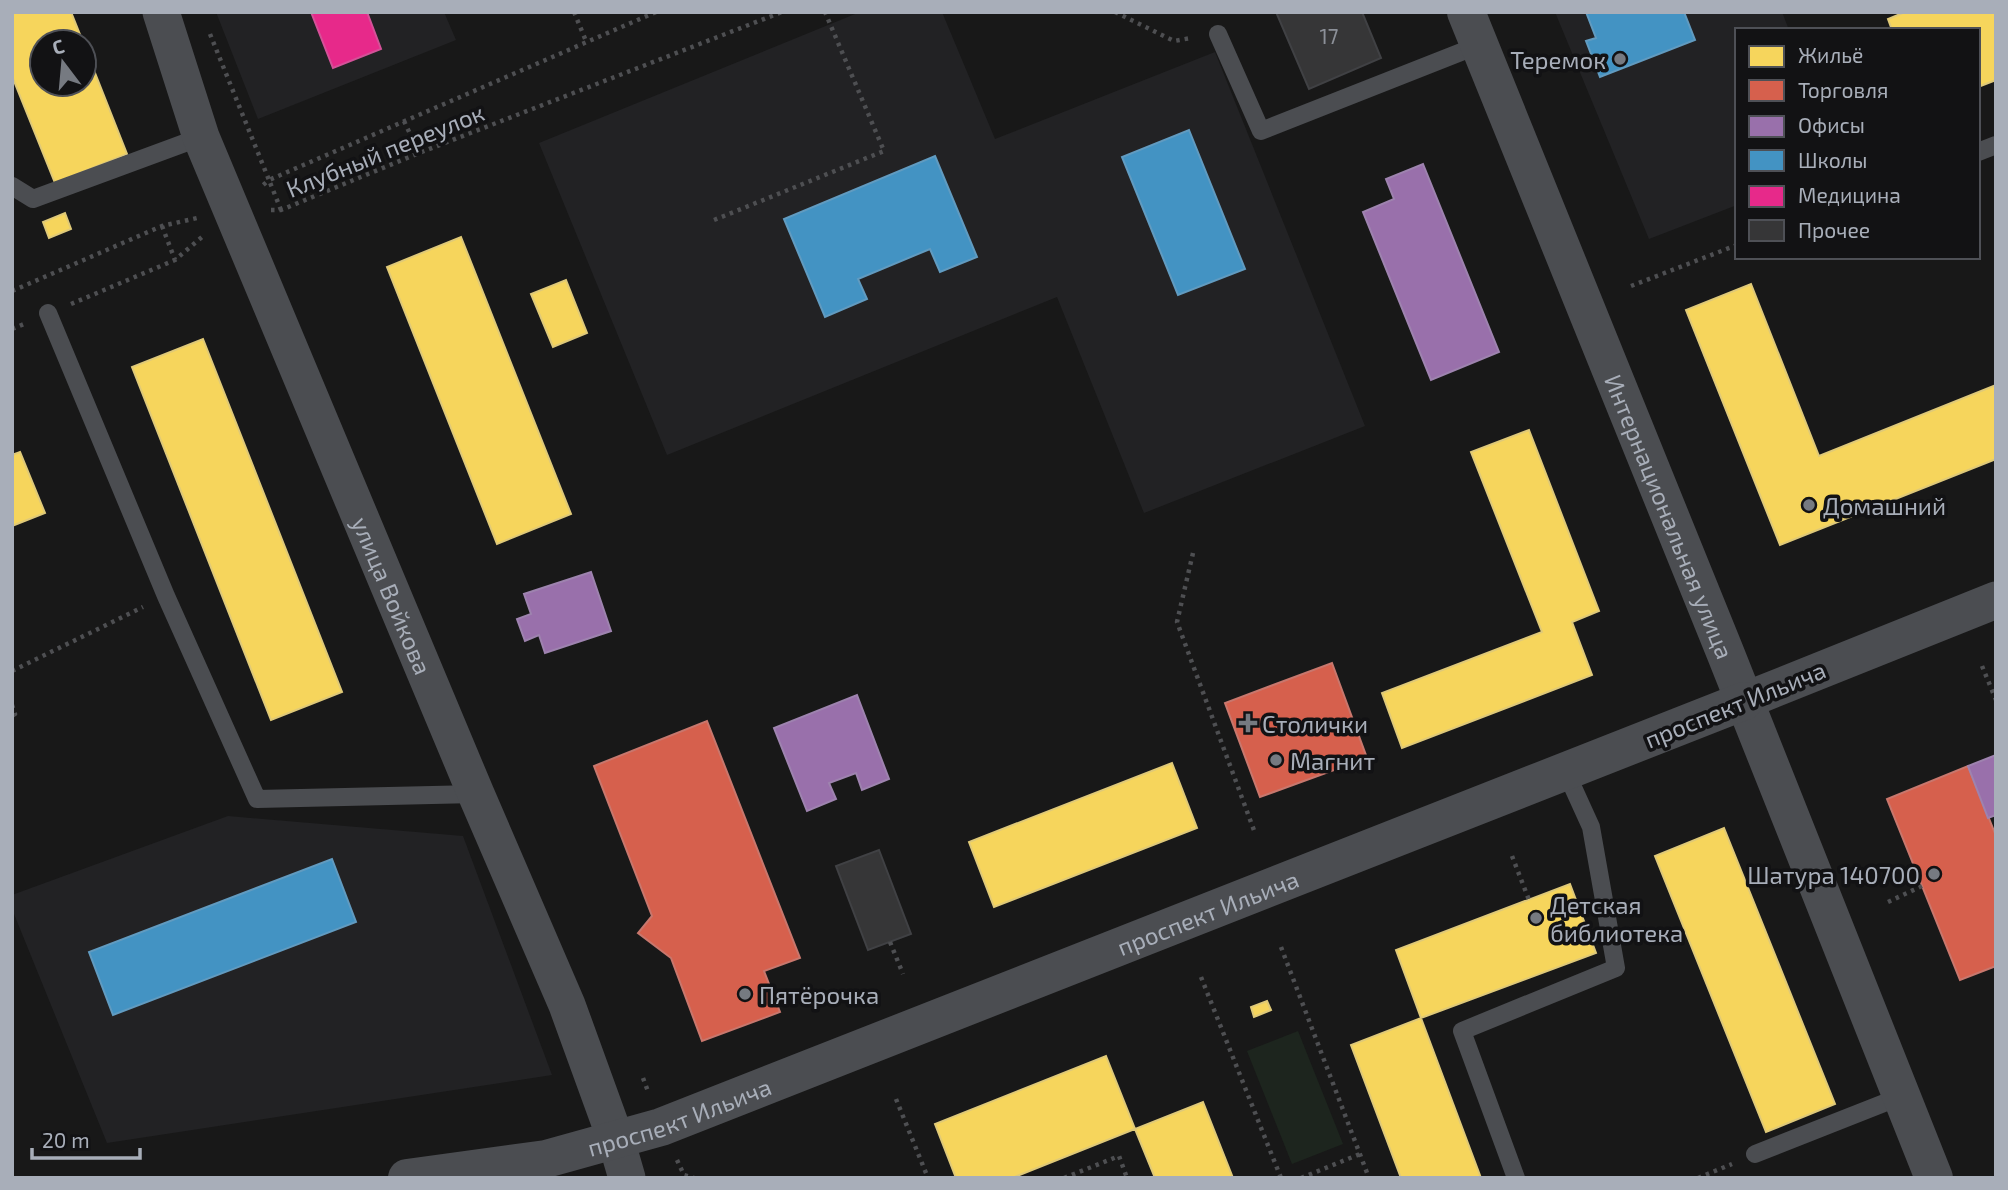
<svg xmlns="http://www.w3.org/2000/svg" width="2008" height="1190" font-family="'Exo 2',sans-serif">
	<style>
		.built { fill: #222224 }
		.green { fill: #1d251e }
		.homes { fill: #f6d55c; stroke: #dfc978; stroke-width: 2 }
		.shops { fill: #d6604d; stroke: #c8776d; stroke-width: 2 }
		.offices { fill: #9970ab; stroke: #9e83af; stroke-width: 2 }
		.schools { fill: #4393c3; stroke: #619bc0; stroke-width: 2 }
		.health { fill: #e7298a; stroke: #d45198; stroke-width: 2 }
		.building { fill: #363637; stroke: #404144; stroke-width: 2 }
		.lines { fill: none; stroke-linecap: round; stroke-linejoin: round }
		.path { stroke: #4e4f52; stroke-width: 4.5; stroke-dasharray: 3.5 5; stroke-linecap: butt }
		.service { stroke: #4b4d51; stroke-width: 18 }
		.minor { stroke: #4b4d51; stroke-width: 37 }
		.tertiary { stroke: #4b4d51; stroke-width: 38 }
		.poi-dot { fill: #767a81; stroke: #121214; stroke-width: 2.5 }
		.labels { text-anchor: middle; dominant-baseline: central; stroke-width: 7; stroke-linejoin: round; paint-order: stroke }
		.number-label { font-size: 21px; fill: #8c9098 }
		.poi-label { font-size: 24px; fill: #a8aeb9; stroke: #121214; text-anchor: start }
		.street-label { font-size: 24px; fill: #a8aeb9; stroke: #121214 }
	</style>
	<rect width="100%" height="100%" fill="#181818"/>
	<!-- built -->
	<path class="built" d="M216,12H444L456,40L258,119Z
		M860,12H942L995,139L1215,52L1365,426L1144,513L1057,297L667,455L539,143Z
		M1555,12H1782L1789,30H1737V205L1649,239Z
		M228,816L463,836L552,1075L107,1143L12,909V895Z"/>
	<!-- green -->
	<path class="green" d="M1298,1031L1343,1144L1292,1164L1247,1051Z"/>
	<!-- homes -->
	<path class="homes" d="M12,12H71L83,42H42V84H84V45L127,154L55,183L12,76Z
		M1905,12H1996V80L1978,87V30H1892L1888,19Z
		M65,213L71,229L49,238L43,222Z
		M461,237L571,514L497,544L387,267Z
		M566,280L587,333L553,347L531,294Z
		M1751,284L1819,456L1996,385V459L1780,545L1686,310Z
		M203,339L342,692L271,720L132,367Z
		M1529,430L1599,611L1572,622L1592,675L1402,748L1382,693L1542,632L1471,452Z
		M20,452L45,513L12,526V455Z
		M1172,763L1197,828L994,907L969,842Z
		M1724,828L1835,1104L1766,1132L1655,856Z
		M1570,884L1596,953L1421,1018L1396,950Z
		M1267,1001L1271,1010L1254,1017L1251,1007Z
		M1421,1018L1481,1178H1401L1351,1045Z
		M1106,1056L1135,1129L1012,1178H956L935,1124Z
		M1203,1102L1233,1178H1155L1135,1129Z"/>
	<!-- shops -->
	<path class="shops" d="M1332,663L1367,758L1260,797L1225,703Z
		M707,721L800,958L764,971L780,1012L702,1041L671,958L638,933L652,916L594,766Z
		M1968,766L1996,836V966L1960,980L1887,799Z"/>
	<!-- offices -->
	<path class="offices" d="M1423,164L1499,352L1431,380L1363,212L1394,199L1386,179Z
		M591,572L611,631L545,653L539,635L525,641L517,619L531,614L524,594Z
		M857,695L889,779L862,790L856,773L829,783L836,799L807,811L774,728Z
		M1996,755V815L1988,818L1968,766Z"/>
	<!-- schools -->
	<path class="schools" d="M1586,12H1684L1695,40L1600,77L1586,41L1596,38Z
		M1189,130L1245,269L1178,295L1122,157Z
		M935,156L977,257L940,272L930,249L858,279L867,299L825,317L784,219Z
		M332,859L356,922L113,1015L89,952Z"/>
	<!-- health -->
	<path class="health" d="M311,12H367L381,49L333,68Z"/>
	<!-- building -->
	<path class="building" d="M1276,12H1362L1381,58L1309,89Z
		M879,850L911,934L868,950L836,866Z"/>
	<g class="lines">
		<!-- path -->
		<path class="path" d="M574,12L586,41
			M1115,12L1174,41L1191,38
			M210,34L269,180L262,186
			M404,121L419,153
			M271,210H281L419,153L782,12
			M281,210L269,180L656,12
			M714,220L884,151L825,12
			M162,226L175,260
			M1631,286L1737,245
			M12,291L162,226L197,218
			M71,304L175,260L202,237
			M12,329L24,324
			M1193,553L1177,622L1255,833
			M1982,666L1996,700
			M12,671L143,607
			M12,705L15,714L12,716
			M1512,856L1529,900
			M1888,902L1922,886
			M890,942L903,974
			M1281,947L1369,1178
			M1201,977L1281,1178
			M643,1078L649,1094
			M896,1099L928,1178
			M677,1160L684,1175L694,1178
			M1064,1178L1119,1156L1127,1178
			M1301,1178L1360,1154
			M1698,1178L1732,1164"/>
		<!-- service -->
		<path class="service" d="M1218,34L1261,131L1479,45
			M1978,152L1996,145
			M12,186L33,199L201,137
			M48,313L166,596L257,799L476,794
			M1755,1154L1902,1096
			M1516,1178L1462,1031L1616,968L1591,827L1566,772"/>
		<!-- minor -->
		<g class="minor">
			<path id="s1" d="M161,12L201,137L476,794L567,1005L616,1140L627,1178"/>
			<path d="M1744,701L1996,600"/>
		</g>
		<!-- tertiary -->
		<g class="tertiary">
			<path id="s2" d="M1466,12L1725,652L1934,1178"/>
			<path id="s3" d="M407,1178L546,1159L661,1127L1744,701"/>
		</g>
	</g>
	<!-- markers -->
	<g class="poi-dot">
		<circle cx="1620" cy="59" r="7"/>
		<circle cx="1809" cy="505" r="7"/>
		<path d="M1244.5 712.5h7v7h7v7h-7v7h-7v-7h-7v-7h7z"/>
		<circle cx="1276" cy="760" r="7"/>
		<circle cx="1934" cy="874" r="7"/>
		<circle cx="1536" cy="918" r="7"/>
		<circle cx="745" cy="994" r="7"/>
	</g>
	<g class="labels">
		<!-- number labels -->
		<g class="number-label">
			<text x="1329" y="35">17</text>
		</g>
		<!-- poi labels -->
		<g class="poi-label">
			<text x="1606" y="59" text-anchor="end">Теремок</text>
			<text x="1823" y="505">Домашний</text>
			<text x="1262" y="723">Столички</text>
			<text x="1290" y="760">Магнит</text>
			<text x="1920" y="874" text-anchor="end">Шатура 140700</text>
			<text x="1550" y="904">Детская<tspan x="1550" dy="28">библиотека</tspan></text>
			<text x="759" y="994">Пятёрочка</text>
		</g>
		<!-- street labels -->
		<g class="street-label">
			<text transform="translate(385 150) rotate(-22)">Клубный переулок</text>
			<text stroke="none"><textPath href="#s2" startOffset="544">Интернациональная улица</textPath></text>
			<text stroke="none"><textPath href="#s1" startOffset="628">улица Войкова</textPath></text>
			<text transform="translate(1735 704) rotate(-22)">проспект Ильича</text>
			<text stroke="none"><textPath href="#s3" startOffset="847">проспект Ильича</textPath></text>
			<text stroke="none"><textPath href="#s3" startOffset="280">проспект Ильича</textPath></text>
		</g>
	</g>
	<!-- border -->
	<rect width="2008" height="1190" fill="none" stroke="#a8aeb9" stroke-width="28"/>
	<!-- legend -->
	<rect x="1735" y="28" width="245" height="231" fill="#121214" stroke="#4e5056" stroke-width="2"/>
	<rect x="1749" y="46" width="35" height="21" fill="#f6d55c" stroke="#4e5056" stroke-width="2"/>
	<text x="1798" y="63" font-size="21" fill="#a8aeb9">Жильё</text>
	<rect x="1749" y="80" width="35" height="21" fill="#d6604d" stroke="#4e5056" stroke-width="2"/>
	<text x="1798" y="98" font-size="21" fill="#a8aeb9">Торговля</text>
	<rect x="1749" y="116" width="35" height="21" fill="#9970ab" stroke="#4e5056" stroke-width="2"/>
	<text x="1798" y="133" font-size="21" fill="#a8aeb9">Офисы</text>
	<rect x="1749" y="150" width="35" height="21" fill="#4393c3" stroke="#4e5056" stroke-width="2"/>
	<text x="1798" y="168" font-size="21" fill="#a8aeb9">Школы</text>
	<rect x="1749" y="186" width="35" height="21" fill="#e7298a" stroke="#4e5056" stroke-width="2"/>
	<text x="1798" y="203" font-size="21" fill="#a8aeb9">Медицина</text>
	<rect x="1749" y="220" width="35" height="21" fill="#363637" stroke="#4e5056" stroke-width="2"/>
	<text x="1798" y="238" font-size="21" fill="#a8aeb9">Прочее</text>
	<!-- north arrow -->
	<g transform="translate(63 63) rotate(344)"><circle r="33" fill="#121214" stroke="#4e5056" stroke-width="2"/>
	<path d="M0-5L12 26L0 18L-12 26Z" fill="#767a81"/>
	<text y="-10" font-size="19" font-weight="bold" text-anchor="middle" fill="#a8aeb9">С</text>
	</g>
	<!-- scale -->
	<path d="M32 1148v10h108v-10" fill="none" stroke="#a8aeb9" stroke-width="3.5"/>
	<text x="42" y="1148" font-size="21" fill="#a8aeb9" stroke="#121214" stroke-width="5" paint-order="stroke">20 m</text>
</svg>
